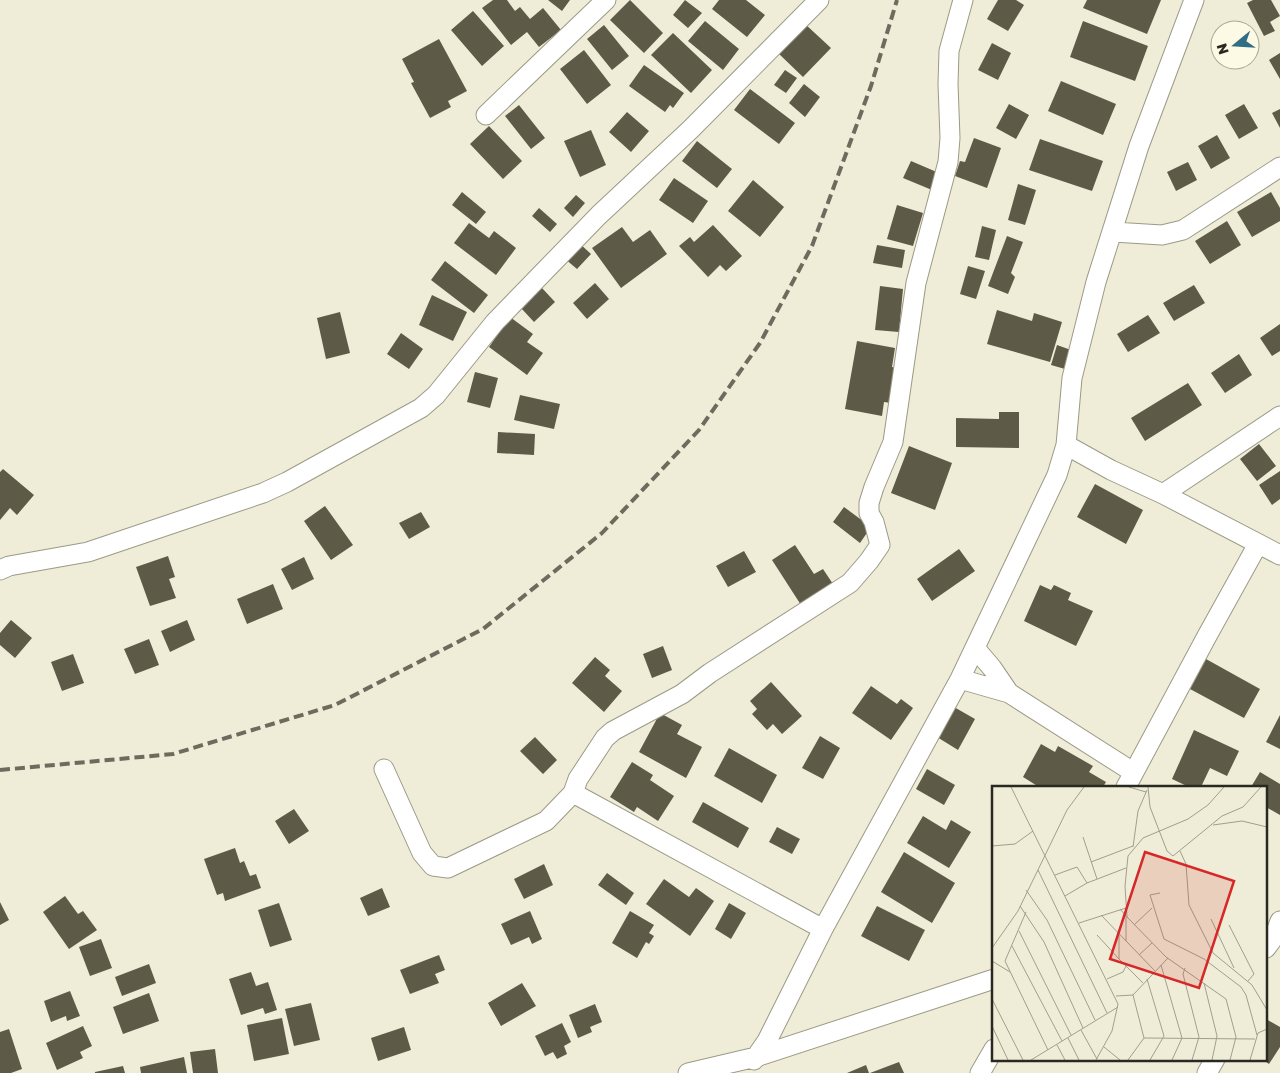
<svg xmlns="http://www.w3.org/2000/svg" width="1280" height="1073" font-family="'Golos Text',sans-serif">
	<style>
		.building { fill: #5d5b48 }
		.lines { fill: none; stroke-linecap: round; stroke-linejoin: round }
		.street-casing { stroke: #9c9a86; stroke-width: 21 }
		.street { stroke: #fff; stroke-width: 19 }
		.rail { stroke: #6c6b5e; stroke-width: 4; stroke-dasharray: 10 5; stroke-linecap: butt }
		.inset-road { fill: none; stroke: #a09f8e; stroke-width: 1 }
		.view { fill: #d62828; fill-opacity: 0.15; stroke: #d62828; stroke-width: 2.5 }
		.inset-edge { fill: none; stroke: #2a2921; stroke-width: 2.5 }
	</style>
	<rect width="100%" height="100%" fill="#efedd7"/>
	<!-- building -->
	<path class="building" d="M493,0H507L515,11L520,7L530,19L543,8L561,30L539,47L527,32L511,45L482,8Z
		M548,0H570L562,11Z
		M630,0L663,33L644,53L610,20Z
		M685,0L702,13L688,28L673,15Z
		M719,0H746L765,15L747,37L712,9Z
		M998,0H1016L1024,5L1008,31L987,19Z
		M1087,0H1161L1147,34L1083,8Z
		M1253,0H1271L1280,16L1270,22L1275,31L1264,36L1247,3Z
		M473,11L504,46L482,66L451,30Z
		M705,21L739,49L723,70L688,41Z
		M1083,21L1148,46L1135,81L1070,57Z
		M804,23L831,48L803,77L777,52Z
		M604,25L629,56L612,70L587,39Z
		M673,33L712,70L691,93L651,55Z
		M439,39L467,91L448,101L451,107L430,118L411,83L414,82L402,59Z
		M992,43L1011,53L998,80L978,70Z
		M584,50L611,85L587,104L560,69Z
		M1280,53V79L1269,60Z
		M644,65L684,93L673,108L670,105L665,112L629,86Z
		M785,70L797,78L786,93L774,85Z
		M1061,81L1116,104L1103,135L1048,111Z
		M804,84L820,97L805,117L789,103Z
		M750,89L795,123L779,144L734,110Z
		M1009,104L1029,115L1016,139L996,128Z
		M1244,104L1258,128L1239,139L1225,115Z
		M519,105L545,138L531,149L505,116Z
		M1280,109V128L1272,113Z
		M627,112L649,131L631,152L609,132Z
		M489,126L522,161L503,179L470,144Z
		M591,130L606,165L580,177L564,141Z
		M1217,135L1230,158L1211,169L1198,146Z
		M974,138L1001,148L987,188L955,176L960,161L965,162Z
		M1040,139L1103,161L1092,191L1029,170Z
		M697,141L732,169L717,188L682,161Z
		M911,161L939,173L932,190L903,178Z
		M1188,162L1197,180L1176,191L1167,172Z
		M674,178L708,201L693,223L659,200Z
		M753,180L784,207L760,237L728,211Z
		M1018,184L1036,190L1025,225L1008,220Z
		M462,192L486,212L476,224L452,205Z
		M1271,192L1280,208V221L1252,237L1237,212Z
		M576,195L585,203L573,217L564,208Z
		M897,205L923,213L913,246L887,239Z
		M539,208L557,224L550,232L532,216Z
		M1227,221L1241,245L1210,264L1195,241Z
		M469,223L489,238L494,231L516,248L496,275L454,243Z
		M713,225L742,256L726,271L720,265L708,277L679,246L690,237L694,242Z
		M982,226L996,230L989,260L975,257Z
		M622,227L633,242L650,230L667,254L621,288L592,248Z
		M1007,236L1023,242L1011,273L1015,277L1008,294L988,286Z
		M578,242L591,254L577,269L564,258Z
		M877,245L905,250L902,268L873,263Z
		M445,261L488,295L474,313L431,280Z
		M968,266L985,271L976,299L960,294Z
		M595,283L609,299L587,319L573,303Z
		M1194,285L1205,303L1174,321L1163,303Z
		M880,286L903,289L899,332L875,330Z
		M542,288L555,302L534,322L521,308Z
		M432,295L467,312L453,341L419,325Z
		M997,310L1032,321L1034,313L1062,322L1050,362L987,344Z
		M340,312L350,353L326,359L317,318Z
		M1148,315L1160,333L1128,352L1117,334Z
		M510,317L533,334L527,342L543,353L527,375L489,347Z
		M1280,324V351L1272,356L1260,338Z
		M401,333L423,349L409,369L387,354Z
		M857,341L895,348L892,367L897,368L891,403L884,402L882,416L845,409Z
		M1057,345L1071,350L1065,369L1051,365Z
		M1239,354L1252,375L1225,393L1211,373Z
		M475,372L498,378L490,408L467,402Z
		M1188,383L1202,405L1145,441L1131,418Z
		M520,395L560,404L554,429L514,420Z
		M999,412H1019V448L956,447V418L999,419Z
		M498,432L535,434L534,455L497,453Z
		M1259,444L1276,466L1257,481L1240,459Z
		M909,446L952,463L935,510L891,493Z
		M3,469L34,495L17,515L10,508L0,520V472Z
		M1280,471V499L1272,505L1259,485Z
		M1095,484L1143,510L1126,544L1077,517Z
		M325,506L353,545L331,560L304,521Z
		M844,507L871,527L860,543L833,522Z
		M421,512L430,527L409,539L399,523Z
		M795,545L814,574L823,569L833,584L801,605L772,560Z
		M959,549L975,571L932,601L917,579Z
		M744,551L756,572L728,587L716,566Z
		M168,556L175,577L169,579L176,598L150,606L136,567Z
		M304,557L314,579L292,590L281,569Z
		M273,584L283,609L247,624L237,599Z
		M1040,585L1051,590L1054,585L1071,593L1068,600L1093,611L1076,646L1024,621Z
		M11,620L32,638L15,658L0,645V633Z
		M187,620L195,640L170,652L161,631Z
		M149,639L159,665L135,674L124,649Z
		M663,646L672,670L652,678L643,654Z
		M73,654L84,683L62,691L51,662Z
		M595,657L610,670L605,676L622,691L604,712L572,683Z
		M1206,659L1260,689L1244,718L1190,689Z
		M771,682L802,716L782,734L773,724L767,730L752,714L757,709L750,701Z
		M871,686L897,704L901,699L913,708L891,740L852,713Z
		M954,707L975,719L958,750L937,737Z
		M660,713L682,725L677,734L702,747L686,778L639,752Z
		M1280,715V749L1266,742Z
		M1194,730L1239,751L1227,776L1210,768L1201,787H1189L1172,779Z
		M820,736L840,748L823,779L802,768Z
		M535,737L557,760L543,774L520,751Z
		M1041,744L1055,752L1058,746L1093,766L1089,772L1106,782L1103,787H1039L1023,777Z
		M729,748L777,775L762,803L714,776Z
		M632,762L653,775L650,780L674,796L658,821L637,807L634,812L610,797Z
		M927,769L955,785L944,805L916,789Z
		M1260,772L1280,784V815L1266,807V787H1251Z
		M703,802L749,828L738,848L692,822Z
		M294,809L309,831L289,844L275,821Z
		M923,816L946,830L951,820L971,832L949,868L907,843Z
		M777,827L800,839L792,854L769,842Z
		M235,848L240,863L244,861L250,876L256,874L261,888L225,901L223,893L217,895L204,859Z
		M904,852L955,883L932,923L881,892Z
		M544,864L553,885L524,899L514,879Z
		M607,873L634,893L626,905L598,885Z
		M664,879L689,897L696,888L714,901L690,936L646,904Z
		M382,888L390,907L368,916L360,898Z
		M65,896L78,914L83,911L97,930L69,949L43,912Z
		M0,902L9,920L0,925Z
		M279,903L292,940L270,947L258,910Z
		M729,903L746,913L731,939L715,929Z
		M877,906L925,930L909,961L861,936Z
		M530,911L542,939L532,944L529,937L511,945L501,924Z
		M630,911L654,925L649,933L654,936L649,944L646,942L637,958L612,943Z
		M101,939L112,968L90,976L79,947Z
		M439,955L445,970L435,974L439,983L410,994L400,970Z
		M149,964L156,983L122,996L115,977Z
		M251,972L256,986L268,982L277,1010L265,1014L263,1008L241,1015L229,979Z
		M522,983L536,1006L501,1026L488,1003Z
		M70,991L80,1016L67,1021L66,1016L51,1022L44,1001Z
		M149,993L159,1021L123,1034L113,1007Z
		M311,1003L320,1040L294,1046L285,1009Z
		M595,1004L602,1022L590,1027L592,1032L578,1038L569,1015Z
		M282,1018L289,1054L254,1061L247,1025Z
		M1266,1019L1280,1027V1047L1269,1064L1262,1059H1266Z
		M562,1023L571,1042L564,1046L567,1054L557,1059L553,1052L545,1056L535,1036Z
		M83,1026L92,1046L80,1052L83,1058L57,1070L46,1043Z
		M404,1027L411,1050L378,1061L371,1038Z
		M9,1029L22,1069L11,1073H0V1032Z
		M215,1049L218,1073H193L190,1052Z
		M184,1057L187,1073H141L140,1067Z
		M899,1062L904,1073H870Z
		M866,1065L869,1073H847Z
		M123,1066L125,1073H95V1072Z"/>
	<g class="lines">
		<defs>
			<path id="street" d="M486,115L606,0
				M1113,232L1162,235L1183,230L1280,167
				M1066,445L1111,470L1163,494L1280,555
				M1163,494L1280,416
				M0,570L9,566L88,552L263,493L287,482L421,408L436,395L495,322L599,215L691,129L819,0
				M975,648L992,668L1009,693
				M960,679L1009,693L1133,772
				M384,769L422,853L433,866L448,868L546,821L573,793L578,779L605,738L613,731L682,694L710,673L850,583L869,561L880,545L874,522L869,513V503L874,487L893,442L916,283L948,162L950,138L948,84L949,51L963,0
				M1126,787L1207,636L1258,544
				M573,793L823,929
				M1266,948L1274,937L1280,921
				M754,1060L756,1057L994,979
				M688,1073L756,1057L767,1041L823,929L960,679L1057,475L1066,445L1072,378L1096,282L1139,146L1194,0
				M980,1073L994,1049
				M1207,1073L1215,1059"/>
		</defs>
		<!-- street casing -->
		<use href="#street" class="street-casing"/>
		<!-- street -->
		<use href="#street" class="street"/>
		<!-- rail -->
		<path class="rail" d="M0,770L173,754L335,705L483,629L602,533L699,430L760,343L812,246L871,86L897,0"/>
	</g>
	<!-- overview -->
	<g transform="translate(992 786)">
		<rect width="275" height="275" fill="#efedd7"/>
		<path class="inset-road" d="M19,1L126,218L120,245L104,274M137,1L154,6M156,1L158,21L175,65L181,70L230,30L251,21L269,1M232,1L216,19L196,33L151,52L136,70L133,100L135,131L174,171L234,213L244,251L238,274M221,39L250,35L275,41M91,51L105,93M0,60L23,58L41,45M141,61L146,25L155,4M188,65L194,78L197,119L221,167L260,199L275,224M99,76L141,60M46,84L115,227M63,89L85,81L95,97M34,104L55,134L103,234M168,107L158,109L172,153L212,173L249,201L254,209L265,249M73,110L95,97L134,82M28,120L52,156L91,242M128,123L134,130V155M34,126L13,175L56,264M109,129L163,185M219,133L242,182M87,137L134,122M142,139L160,122M237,139L262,188L256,195M27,145L79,249M105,149L127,173M127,149V173L151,197M20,160L70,255M0,162L26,125L75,24L92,1M147,169L160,157M0,175L18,186M169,179L190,252L180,274M193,182L191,188L207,251L200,274M115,193L131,186L134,180M155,193L172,250L158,274M212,197L225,250L220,274M124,210L141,209L176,172M0,213L31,274M0,240L16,274M89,244L105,273M76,252L87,274M152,252L263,253M65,259L73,274M112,261L128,274M39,274L126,221M136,274L152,252L141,209M258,274L266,247L275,243"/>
		<path class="view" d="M153,66L242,95L207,202L118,173Z"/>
		<rect width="275" height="275" class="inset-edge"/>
	</g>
	<!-- north arrow -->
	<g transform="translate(1235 45) rotate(252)"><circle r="24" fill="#fcfae4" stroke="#a8a696"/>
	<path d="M0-4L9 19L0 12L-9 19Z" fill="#306e84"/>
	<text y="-8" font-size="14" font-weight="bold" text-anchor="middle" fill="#2a2921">N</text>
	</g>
</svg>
